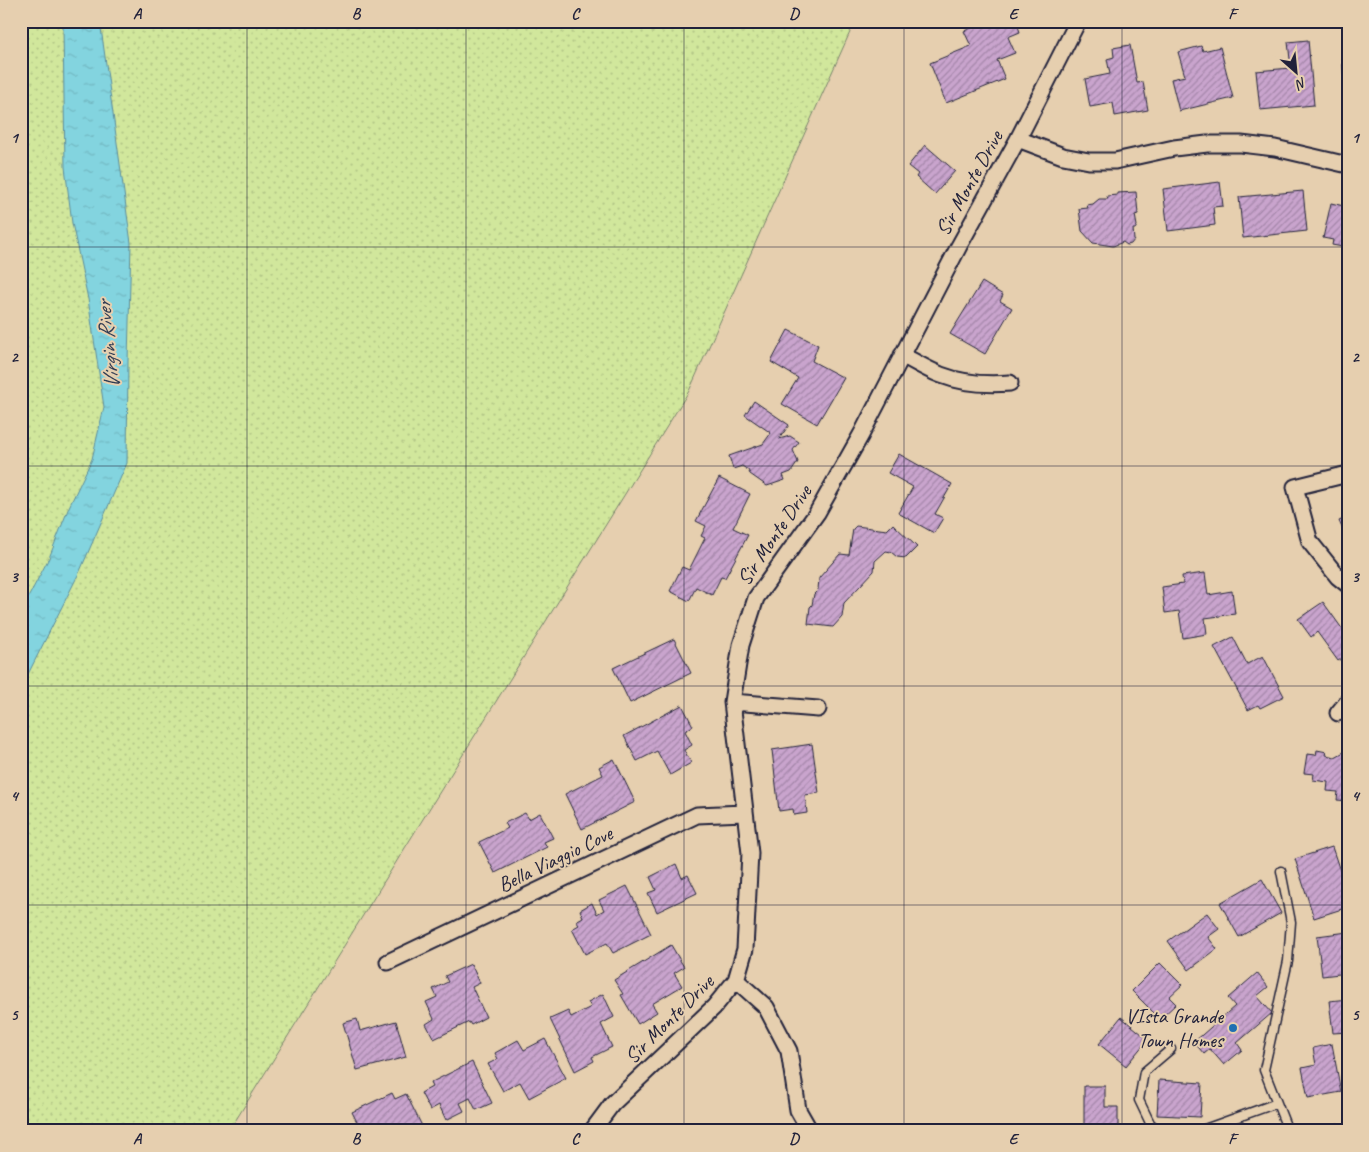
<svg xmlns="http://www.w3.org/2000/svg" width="1369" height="1152" font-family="Caveat,sans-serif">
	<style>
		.grass { fill: url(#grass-dots); stroke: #7a846c }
		.water { fill: url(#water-ripples); stroke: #5c8d9d }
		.building { fill: url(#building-hatch); stroke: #22223b }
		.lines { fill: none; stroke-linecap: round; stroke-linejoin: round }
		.service-casing { stroke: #22223b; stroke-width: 11 }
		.minor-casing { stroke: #22223b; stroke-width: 19 }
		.service { stroke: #e6cfaf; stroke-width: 8 }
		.minor { stroke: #e6cfaf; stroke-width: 15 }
		.grid { fill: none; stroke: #22223b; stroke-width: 1; stroke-opacity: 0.55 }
		.poi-dot { fill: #1f6fb2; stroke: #e6cfaf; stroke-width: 2 }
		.labels { text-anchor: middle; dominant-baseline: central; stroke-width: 4; stroke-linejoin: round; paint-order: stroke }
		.street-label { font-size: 21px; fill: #22223b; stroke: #e6cfaf }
		.poi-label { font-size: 21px; fill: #22223b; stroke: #e6cfaf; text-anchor: end }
		.water-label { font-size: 22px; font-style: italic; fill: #313d54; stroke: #e6cfaf }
		.neatline { fill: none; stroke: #22223b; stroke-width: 2 }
		.grid-label { font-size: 16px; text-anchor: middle; font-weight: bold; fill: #22223b }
	</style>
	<defs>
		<pattern id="grass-dots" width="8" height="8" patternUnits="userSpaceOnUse" patternTransform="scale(1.25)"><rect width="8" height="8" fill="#d1e79c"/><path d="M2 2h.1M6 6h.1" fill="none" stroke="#b3c687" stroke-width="1.8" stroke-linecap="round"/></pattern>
		<pattern id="water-ripples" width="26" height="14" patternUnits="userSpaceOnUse" patternTransform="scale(1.25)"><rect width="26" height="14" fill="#83d4df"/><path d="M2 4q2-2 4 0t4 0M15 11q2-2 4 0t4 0" fill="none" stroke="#71b6c0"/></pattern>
		<pattern id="building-hatch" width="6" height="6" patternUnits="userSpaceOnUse" patternTransform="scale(1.25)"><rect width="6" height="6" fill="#c9a4cd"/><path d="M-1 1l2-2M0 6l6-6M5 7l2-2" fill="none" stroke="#a385a8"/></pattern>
	</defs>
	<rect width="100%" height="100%" fill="#e6cfaf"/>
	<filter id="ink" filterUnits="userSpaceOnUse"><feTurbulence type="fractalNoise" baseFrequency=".02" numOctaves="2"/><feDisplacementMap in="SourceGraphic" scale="10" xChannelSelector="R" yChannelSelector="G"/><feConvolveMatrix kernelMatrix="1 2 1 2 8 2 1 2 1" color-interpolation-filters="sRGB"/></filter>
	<g filter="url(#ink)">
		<!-- grass -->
		<path class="grass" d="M21,21H855L689,391L229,1131H21Z"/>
		<!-- water -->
		<path class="water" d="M61,21H100L131,243L128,361L127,463L80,571L21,688V611L49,558L69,507L92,459L104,407L88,299L72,223L65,167L63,27Z"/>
		<!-- building -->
		<path class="building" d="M989,21H1016L1020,32L1008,37L1015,53L997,60L1005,79L946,103L930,63L971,46L964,31Z
			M1308,40L1314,105L1260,110L1256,71L1291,68L1288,42Z
			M1130,45L1137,83L1143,82L1148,110L1115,116L1113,103L1090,107L1085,79L1110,74L1107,59L1114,57L1113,48Z
			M1201,46L1203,51L1220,47L1233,98L1179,111L1171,79L1185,76L1178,52Z
			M1348,53V124H1347L1342,54Z
			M925,145L955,171L935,194L916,177L918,174L908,166Z
			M1220,182L1223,206L1213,207L1215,225L1168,231L1163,189Z
			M1303,191L1307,231L1243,238L1239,197Z
			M1136,192L1138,214L1135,215L1137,226L1135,229H1133L1134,240L1131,244L1127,245L1123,242L1113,246L1093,243L1082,231L1079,209L1088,208L1087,205L1093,204L1099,199H1108L1107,196L1117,195V193Z
			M1331,203L1348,207V248L1332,245L1333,240L1323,238Z
			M982,282L1003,295L1000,301L1012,308L985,354L950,334Z
			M788,330L818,345L812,361L844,378L817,424L782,404L798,378L771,362Z
			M754,401L789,425L779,439L790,436L799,442L793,450L798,462L791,472L783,475L785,480L767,486L750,474L748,470L742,466L733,469L729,456L763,444L771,433L745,415Z
			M899,454L952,484L935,514L943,518L934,533L898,513L913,487L888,473Z
			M719,478L750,494L733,528L748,535L725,578L721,577L712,595L696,587L689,601L670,591L682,567L689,570L705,538L701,536L706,526L696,521Z
			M1348,517V541L1339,521Z
			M893,524L917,547L906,558L897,557L891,552L886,551L875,561L874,571L844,603L842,617L833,627L808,624L810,607L812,605L814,594L818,590L819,578L840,554L849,555L853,529L856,526L887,530Z
			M1205,573L1208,595L1232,591L1235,614L1205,618L1207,634L1183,638L1179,611L1165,613L1162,587L1183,584L1182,576Z
			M1323,602L1348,637V654L1338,661L1317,632L1311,637L1298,619Z
			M1233,637L1247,664L1263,656L1284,696L1260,708L1258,705L1248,710L1214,647Z
			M674,639L691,673L630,703L613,668Z
			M682,705L693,726L685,731L692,745L684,750L691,763L670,775L657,751L637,761L624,736Z
			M812,744L819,793L805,795L807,813L794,815L793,809L779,811L772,750Z
			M1317,750L1327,752L1326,755L1335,757L1344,752L1348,758V801L1337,800L1338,792L1327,791L1328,782L1313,780L1314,774L1304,773L1307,754L1316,755Z
			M614,759L635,802L582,829L565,794L603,775L599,767Z
			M525,813L529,819L540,813L553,838L544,842L547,847L495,873L479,842L508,828L505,823Z
			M1332,847L1348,895V907L1314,918L1295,859Z
			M676,864L682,878L688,875L697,893L657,912L648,893L656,890L650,877Z
			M1262,879L1281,913L1239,937L1220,903Z
			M627,886L651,934L613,953L607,943L585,954L572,929L579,925L576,921L583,917L580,910L592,903L597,914L604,910L599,900Z
			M1207,913L1219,929L1208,937L1217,949L1189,970L1168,941Z
			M1348,932V973L1322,976L1317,936Z
			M671,945L684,967L674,973L682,986L652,1004L657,1012L638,1024L621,995L623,994L614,980Z
			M1160,963L1182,985L1169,997L1176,1004L1160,1019L1132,991Z
			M471,964L480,983L472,987L486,1017L471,1025L469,1022L434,1039L426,1024L434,1019L426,1002L437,997L433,989L448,982L445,976Z
			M1257,973L1268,987L1257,996L1272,1013L1237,1043L1242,1050L1224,1065L1210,1049L1204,1054L1194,1042L1235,1006L1228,998Z
			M603,994L614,1017L601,1024L612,1047L592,1057L594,1061L575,1071L550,1019L568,1011L571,1017L591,1007L588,1002Z
			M1348,999V1032L1333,1033L1329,1001Z
			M1121,1017L1148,1039L1126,1066L1099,1044Z
			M357,1019L360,1031L396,1021L406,1057L357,1070L343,1023Z
			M545,1039L566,1078L529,1098L520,1082L503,1091L488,1064L498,1059L495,1053L518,1040L524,1050Z
			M1332,1044L1341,1092L1308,1098L1302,1068L1316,1065L1313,1048Z
			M472,1062L492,1103L476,1110L470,1098L460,1103L464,1111L446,1120L439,1105L430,1110L421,1093L432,1087L430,1083Z
			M1159,1080L1202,1083L1200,1117L1157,1115Z
			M1084,1086H1105V1107H1118V1131H1084Z
			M392,1093L395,1099L406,1094L422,1126L412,1131H345L358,1124L352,1112Z
			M1338,1123L1342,1131H1323Z"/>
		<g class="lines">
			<defs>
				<path id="service" d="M1281,871L1291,922L1288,961L1264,1070L1288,1131
					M1159,1131L1150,1123L1139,1100L1144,1072L1171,1049
					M1199,1131L1277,1103"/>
				<path id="minor" d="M1018,139L1063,156L1089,161H1115L1174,148L1207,144H1241L1275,148L1348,165
					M902,355C915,362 928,370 941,375C962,383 987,385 1010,383
					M1348,474L1295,487L1310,542L1338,577L1348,585
					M732,702L818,709
					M1338,713L1348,701
					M388,962L697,815L744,813
					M736,980L766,1007L789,1051L798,1110L810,1131
					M592,1131L612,1104L714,1007L736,980L745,949L750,853L732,702L741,645L756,598L817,513L861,435L959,246L1018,139L1078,21"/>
			</defs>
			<!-- service casing -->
			<use href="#service" class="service-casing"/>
			<!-- minor casing -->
			<use href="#minor" class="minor-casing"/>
			<!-- service -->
			<use href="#service" class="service"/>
			<!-- minor -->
			<use href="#minor" class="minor"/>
		</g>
	</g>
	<!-- grid -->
	<path class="grid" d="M247,21V1131M466,21V1131M684,21V1131M904,21V1131M1122,21V1131M21,247H1348M21,466H1348M21,686H1348M21,905H1348"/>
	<!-- markers -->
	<circle class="poi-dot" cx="1233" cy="1028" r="5"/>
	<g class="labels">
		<!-- street labels -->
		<g class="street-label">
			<text transform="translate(969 183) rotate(-61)">Sir Monte Drive</text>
			<text transform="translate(774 535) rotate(-56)">Sir Monte Drive</text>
			<text transform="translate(555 859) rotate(-26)">Bella Viaggio Cove</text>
			<text transform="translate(669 1019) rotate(-45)">Sir Monte Drive</text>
		</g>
		<!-- poi labels -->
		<g class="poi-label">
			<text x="1223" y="1016">VIsta Grande<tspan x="1223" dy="24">Town Homes</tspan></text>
		</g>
		<!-- water labels -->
		<g class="water-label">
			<text transform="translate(108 345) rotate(-96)">Virgin River</text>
		</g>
	</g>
	<!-- margin -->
	<rect width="1369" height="1152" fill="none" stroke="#e6cfaf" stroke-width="55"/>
	<!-- north arrow -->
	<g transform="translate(1296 72) rotate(153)" stroke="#e6cfaf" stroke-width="4" paint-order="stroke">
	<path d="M0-4L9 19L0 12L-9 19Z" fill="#22223b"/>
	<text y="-8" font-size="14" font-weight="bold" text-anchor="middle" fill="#22223b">N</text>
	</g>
	<rect x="28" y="28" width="1314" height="1096" class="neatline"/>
	<g class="grid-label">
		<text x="137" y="19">A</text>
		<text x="356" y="19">B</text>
		<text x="575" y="19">C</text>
		<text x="794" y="19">D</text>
		<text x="1013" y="19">E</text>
		<text x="1232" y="19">F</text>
		<text x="14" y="143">1</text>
		<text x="1355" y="143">1</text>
		<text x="14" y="362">2</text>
		<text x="1355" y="362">2</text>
		<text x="14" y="582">3</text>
		<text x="1355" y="582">3</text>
		<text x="14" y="801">4</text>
		<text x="1355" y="801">4</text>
		<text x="14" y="1020">5</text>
		<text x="1355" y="1020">5</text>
		<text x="137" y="1144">A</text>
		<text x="356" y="1144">B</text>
		<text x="575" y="1144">C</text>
		<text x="794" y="1144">D</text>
		<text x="1013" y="1144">E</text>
		<text x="1232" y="1144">F</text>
	</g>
</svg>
